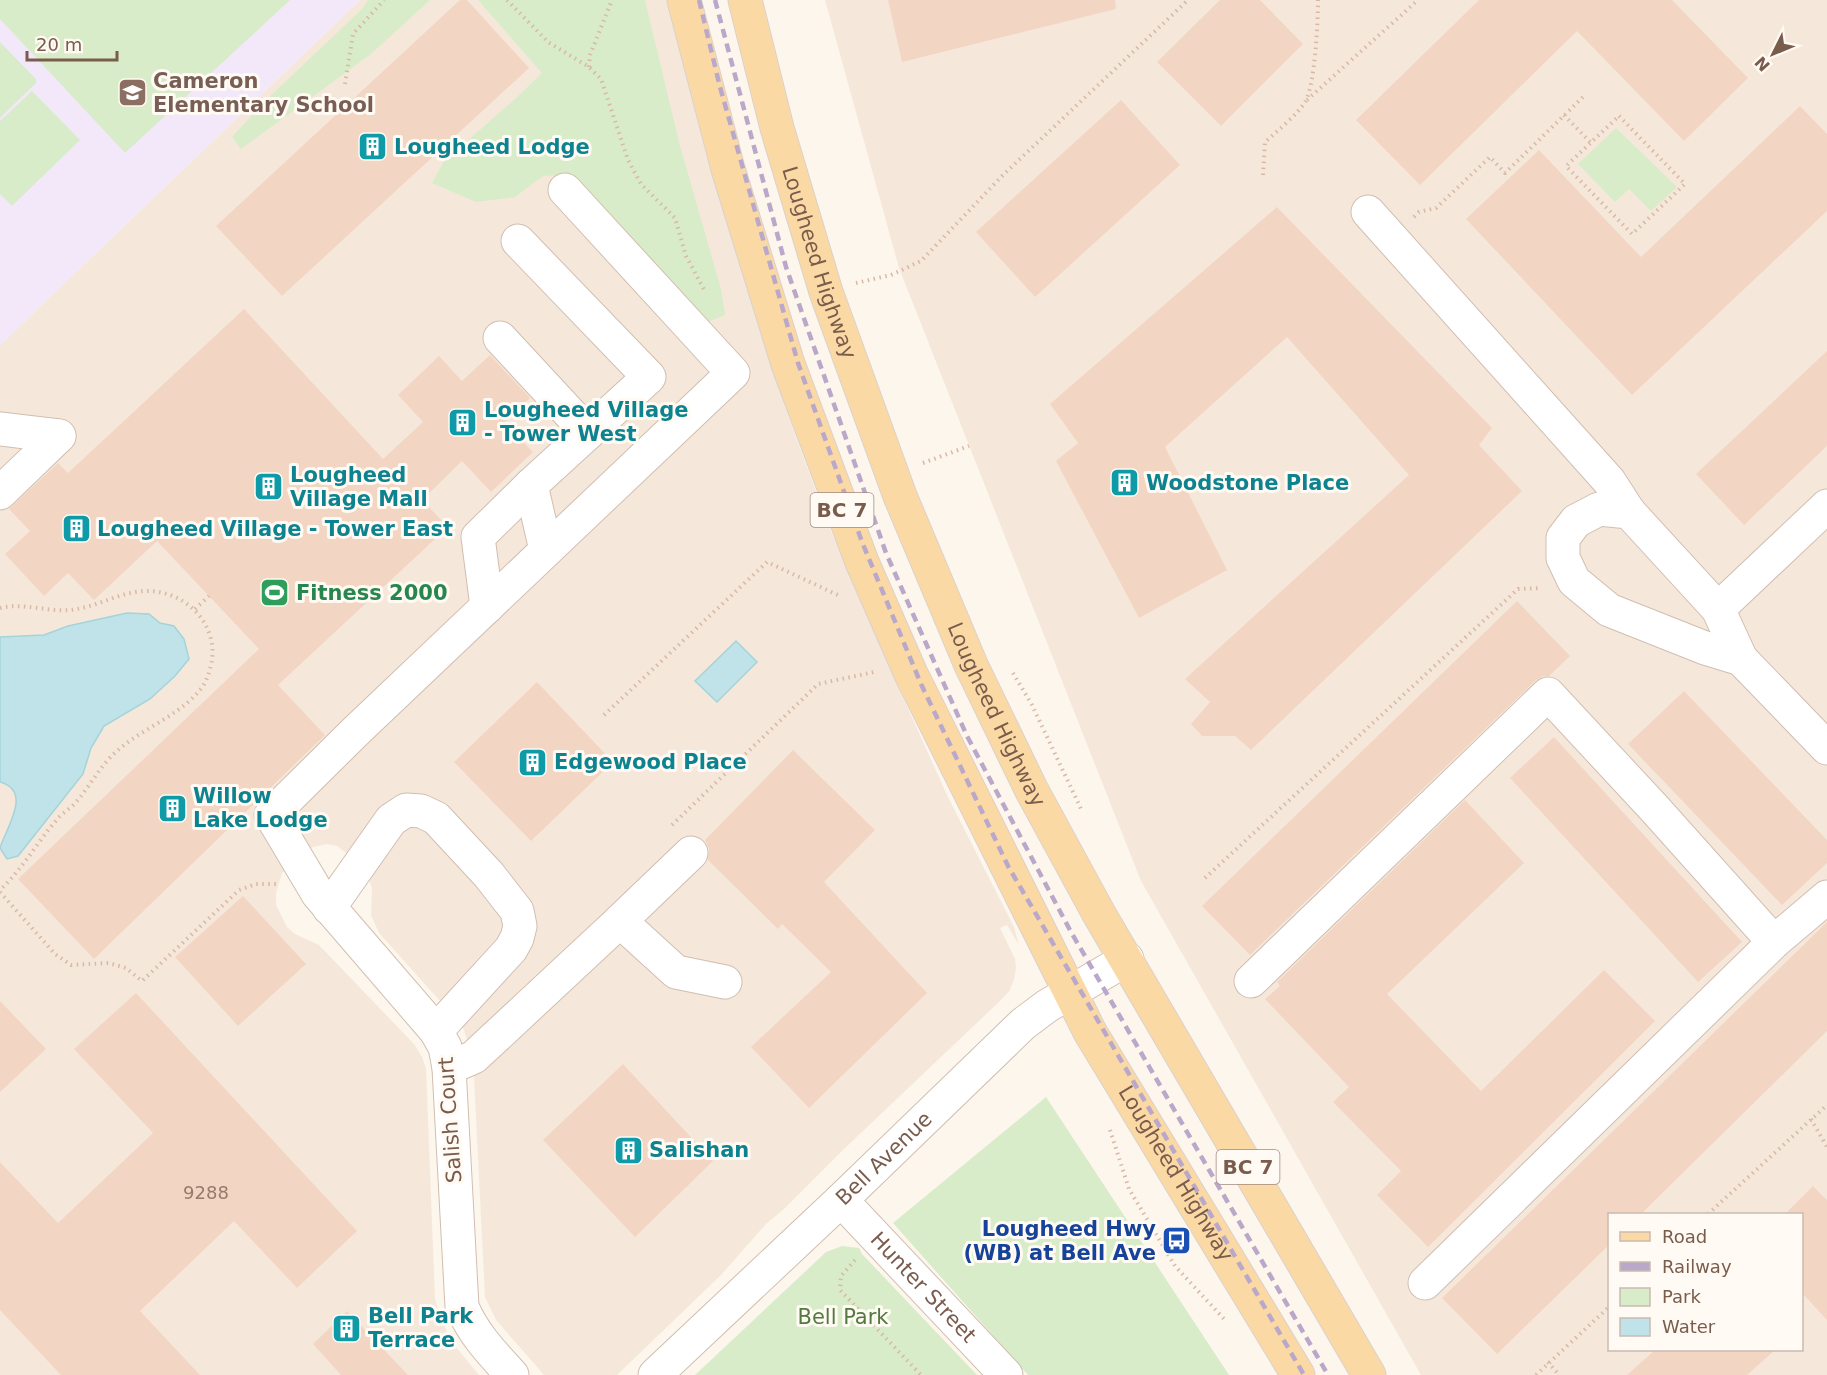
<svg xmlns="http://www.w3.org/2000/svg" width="1827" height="1375" font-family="'DejaVu Sans',sans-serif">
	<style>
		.residential { fill: #f5e8da; fill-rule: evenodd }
		.education { fill: #f3e8fa }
		.green { fill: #d8ecc9 }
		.water { fill: #bfe3e8; stroke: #a5d3da; stroke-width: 1.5 }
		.building { fill: #f3d5c3 }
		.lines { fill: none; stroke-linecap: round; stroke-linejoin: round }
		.minor-casing { stroke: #d1beb0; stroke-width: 35 }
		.major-casing { stroke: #dad1cd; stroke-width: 35 }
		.path { stroke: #d9b8a5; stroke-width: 4; stroke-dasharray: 1.5 4.5; stroke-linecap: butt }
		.minor { stroke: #fff; stroke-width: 33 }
		.major { stroke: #fbd9a5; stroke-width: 33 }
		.rail { stroke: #b9a8c9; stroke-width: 4.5; stroke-dasharray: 9 6; stroke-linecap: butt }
		.labels { text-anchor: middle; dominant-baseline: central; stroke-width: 6; stroke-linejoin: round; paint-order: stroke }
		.number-label { font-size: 18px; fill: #987a6a }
		.shield { fill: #fffaf3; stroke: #a28b7f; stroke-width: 1.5 }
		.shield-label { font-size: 20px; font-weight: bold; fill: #7a5c4d }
		.education-label { font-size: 21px; font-weight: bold; fill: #785e54; stroke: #fffaf3; text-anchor: start }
		.culture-label { font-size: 21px; font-weight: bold; fill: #0d838f; stroke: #fffaf3; text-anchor: start }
		.street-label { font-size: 21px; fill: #7a5c4d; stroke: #fffaf3 }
		.leisure-label { font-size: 21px; font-weight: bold; fill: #27864d; stroke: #fffaf3; text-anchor: start }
		.transit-label { font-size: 21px; font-weight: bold; fill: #164399; stroke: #fffaf3; text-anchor: end }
		.park-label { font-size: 21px; fill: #537a41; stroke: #fffaf3 }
	</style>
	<rect width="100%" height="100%" fill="#fdf6ec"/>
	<!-- residential -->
	<path class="residential" d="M360,0H667L707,158L761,335L792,426L831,531L888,664L947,795L1014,927L1019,945L1007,925L1000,928L1015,959L1016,968L1014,979L1010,990L1001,1000L843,1150L784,1209L766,1224L721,1275L617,1375H544L496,1320L485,1297L474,1077L468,1043L464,1030L458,1021L379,933L371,915L372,888L368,875L349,855L337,846L327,844L313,847L300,854L282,873L276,893V905L287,927L295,934L319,945L414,1044L422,1057L426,1069L435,1298L438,1311L451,1341L479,1375H0V345Z
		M825,0H1827V1375H1421L1141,881L899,268ZM1610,1214H1802V1350H1610Z"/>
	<!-- education -->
	<path class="education" d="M0,0H360L0,345Z"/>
	<!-- green -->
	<path class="green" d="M0,0H290L125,153L0,19Z
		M368,0H430L371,54L241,149L232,137L263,103L362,9Z
		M478,0H645L679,142L721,289L725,315L708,322L562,175L543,176L515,197L476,202L432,183L444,161L514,100L542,73Z
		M0,42L36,79V83L0,118Z
		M32,91L80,140L12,206L0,194V121Z
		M1616,128L1677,187L1651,211L1629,189L1615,202L1578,164Z
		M1046,1097L1229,1375H1028L893,1223Z
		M842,1246L859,1248L862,1254L977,1375H695L826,1252Z"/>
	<!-- water -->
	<path class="water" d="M127,613L149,614L160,623L174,626L184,639L189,659L175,676L150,699L104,726L91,748L83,774L18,856L7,859L0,848C6,828 33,791 0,782V637L44,635L68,626Z
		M736,641L757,662L717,702L695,681Z"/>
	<!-- building -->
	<path class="building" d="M460,0H467L529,68L282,296L216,226Z
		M888,0H1115L1116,9L902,62Z
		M1220,0H1260L1303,44L1221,126L1157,62Z
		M1479,0H1672L1748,78L1684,141L1577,31L1420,185L1356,120Z
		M1121,100L1180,165L1035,297L976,232Z
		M1800,106L1827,134V211L1632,395L1466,219L1539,150L1641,257Z
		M1277,207L1492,428L1479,445L1522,491L1251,750L1235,736H1202L1191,724L1210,702L1185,679L1409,475L1287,337L1165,447L1227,570L1139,618L1056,461L1078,443L1050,404Z
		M244,309L383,459L423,422L398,395L439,356L462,381L490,355L530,398L504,423L533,452L491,492L462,461L422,500L448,527L278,685L325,735L94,959L18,879L259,649L157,541L94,600L68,573L44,596L5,554L30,531L9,509L58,463L68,473Z
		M1827,351V446L1744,525L1696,474Z
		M1517,601L1570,656L1549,676H1543L1535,681L1250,955L1202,906Z
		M537,682L613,762L531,841L454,762Z
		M1684,691L1827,840V863L1782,905L1628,744Z
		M1554,737L1742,942L1698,982L1510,778Z
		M793,750L875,830L824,882L927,993L809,1108L751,1047L831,972L782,924L778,929L708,860L709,849L705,840Z
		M1465,800L1524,863L1387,994L1481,1091L1604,970L1655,1021L1428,1247L1377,1195L1401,1171L1333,1102L1349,1087L1265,999L1280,986L1277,982Z
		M243,896L306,964L238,1026L175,957Z
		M1827,922V1031L1640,1215H1610V1244L1497,1354L1442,1298Z
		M136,993L357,1231L297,1288L234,1221L140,1311L200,1375H61L0,1310V1162L58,1223L153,1133L74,1049Z
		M0,1001L46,1049L0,1092Z
		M623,1064L713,1161L635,1237L543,1140Z
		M1813,1186L1827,1200V1320L1802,1293V1215H1784Z
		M347,1311L408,1375H341L313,1344Z
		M1655,1350H1775L1747,1375H1627Z"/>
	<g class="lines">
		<defs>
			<g id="minor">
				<path d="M1368,212L1609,481L1629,512"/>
				<path d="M518,241L649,377L531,485L546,550"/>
				<path d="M500,338L588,433"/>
				<path d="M0,429L59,436"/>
				<path d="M0,493L59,436"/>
				<path d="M1599,509L1629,512L1718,609L1741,659L1705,648L1609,610L1574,581L1563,558V538L1576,521Z"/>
				<path d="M487,607L478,537L531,485"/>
				<path d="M1718,609L1827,506"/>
				<path d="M1741,659L1827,748"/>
				<path d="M329,908L391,820L406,810L421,811L436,818L489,875L517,911L520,926L517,938L511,949L436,1031"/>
				<path d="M620,921L691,853"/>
				<path d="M1774,942L1827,897"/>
				<path d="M1251,981L1548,694L1654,808L1774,942L1425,1283"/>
				<path d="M449,1068L474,1057L620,921L676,972L725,982"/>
				<path id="s1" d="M841,1200L1006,1375"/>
				<path d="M512,1375C492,1353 474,1335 462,1307L449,1068L445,1047L436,1031L318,894L271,815L356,731L733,373L565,190"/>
				<path id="s2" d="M655,1375L841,1200L1023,1024L1047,1006L1127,959"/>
			</g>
			<g id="major">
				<path id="s3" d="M684,0L728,169L788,364L862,562L911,674L1090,1032L1298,1375"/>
				<path id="s4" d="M745,0L777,128L826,292L900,496L971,665L1031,789L1099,914L1369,1375"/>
			</g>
		</defs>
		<!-- minor casing -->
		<use href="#minor" class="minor-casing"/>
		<!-- major casing -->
		<use href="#major" class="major-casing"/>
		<!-- path -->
		<path class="path" d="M507,0L548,42L589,67L601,79L628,160L641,184L675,218L686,256L706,293
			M589,67L590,55L612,0
			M345,84L353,34L384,0
			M1307,100L1418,0
			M1564,115L1591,143
			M1619,116L1685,184L1632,234L1566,166Z
			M1263,175L1265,142C1275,133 1299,113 1305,102C1315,86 1318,21 1318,0
			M1414,217L1419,212L1436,208L1490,157L1505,173L1583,97
			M856,283L891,275L921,261L1003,175L1188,0
			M923,463L969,446
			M0,608C25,602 51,614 77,609C100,605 123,591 147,591C187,591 220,626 211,665C209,674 206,683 200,690C175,720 133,731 107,761C96,774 88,788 77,801C72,807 66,811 60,816C54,823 48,830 43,837C29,856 17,874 0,890
			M195,609L209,596
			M1013,673L1032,705L1082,811
			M604,715L767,562L840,596
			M672,825L818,684L874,672
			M1205,878L1518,589L1542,588
			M0,892L55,954L71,965L109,963L126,968L142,981L239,890L256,884H276
			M1811,1119L1827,1147
			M1110,1130L1129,1189L1175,1266L1225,1320
			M1708,1214L1827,1105
			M855,1260L841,1276L840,1290L921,1375
			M1548,1362L1559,1375
			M1536,1375L1610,1306"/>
		<!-- minor -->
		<use href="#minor" class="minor"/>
		<!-- major -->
		<use href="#major" class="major"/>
		<!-- rail -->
		<path class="rail" d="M699,0L720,87L798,363L862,542L921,684L1008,866L1304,1375
			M715,0L786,267L886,553L967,736L1071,932L1328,1375"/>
	</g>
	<!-- icons -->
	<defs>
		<symbol id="school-square" viewBox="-11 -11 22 22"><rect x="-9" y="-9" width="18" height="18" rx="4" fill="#8d6e63" stroke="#fffaf3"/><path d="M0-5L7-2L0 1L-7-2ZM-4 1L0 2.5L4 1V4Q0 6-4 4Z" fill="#fff"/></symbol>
		<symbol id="building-square" viewBox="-11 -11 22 22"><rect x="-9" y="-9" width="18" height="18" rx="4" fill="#0f9aa8" stroke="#fffaf3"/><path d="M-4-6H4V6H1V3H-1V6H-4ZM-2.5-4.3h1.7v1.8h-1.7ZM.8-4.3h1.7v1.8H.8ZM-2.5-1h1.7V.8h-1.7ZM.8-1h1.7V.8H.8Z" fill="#fff"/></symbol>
		<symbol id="stadium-square" viewBox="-11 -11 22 22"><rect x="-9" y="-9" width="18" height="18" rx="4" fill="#2e9e5b" stroke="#fffaf3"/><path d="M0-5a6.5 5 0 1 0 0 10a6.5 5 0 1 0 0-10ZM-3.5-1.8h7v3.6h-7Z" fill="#fff"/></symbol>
		<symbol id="bus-square" viewBox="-11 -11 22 22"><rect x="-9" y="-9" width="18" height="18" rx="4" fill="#1a4fb4" stroke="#fffaf3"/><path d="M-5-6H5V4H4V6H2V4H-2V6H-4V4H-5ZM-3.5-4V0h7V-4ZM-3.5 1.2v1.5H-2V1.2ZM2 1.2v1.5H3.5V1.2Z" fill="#fff"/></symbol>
	</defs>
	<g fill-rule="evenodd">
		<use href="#school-square" x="116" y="76" width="33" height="33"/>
		<use href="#building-square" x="356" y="130" width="33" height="33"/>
		<use href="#building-square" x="446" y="406" width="33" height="33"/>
		<use href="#building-square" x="1108" y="466" width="33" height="33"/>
		<use href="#building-square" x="252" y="470" width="33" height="33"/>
		<use href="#building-square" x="60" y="512" width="33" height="33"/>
		<use href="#stadium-square" x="258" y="576" width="33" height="33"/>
		<use href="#building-square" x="516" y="746" width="33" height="33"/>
		<use href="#building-square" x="156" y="792" width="33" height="33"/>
		<use href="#building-square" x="612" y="1134" width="33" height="33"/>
		<use href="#bus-square" x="1160" y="1224" width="33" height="33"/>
		<use href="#building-square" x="330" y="1312" width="33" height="33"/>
	</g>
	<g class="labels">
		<!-- number labels -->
		<g class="number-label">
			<text x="206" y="1192">9288</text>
		</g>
		<!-- shield labels -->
		<g class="shield">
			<rect x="810.5" y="493" width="63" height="34" rx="4.5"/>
			<rect x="1216.5" y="1150" width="63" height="34" rx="4.5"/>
		</g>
		<g class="shield-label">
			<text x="842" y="510">BC 7</text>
			<text x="1248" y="1167">BC 7</text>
		</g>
		<!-- education labels -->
		<g class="education-label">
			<text x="153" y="81">Cameron<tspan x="153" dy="24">Elementary School</tspan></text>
		</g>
		<!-- culture labels -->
		<g class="culture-label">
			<text x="394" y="147">Lougheed Lodge</text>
			<text x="484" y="410">Lougheed Village<tspan x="484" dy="24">- Tower West</tspan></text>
			<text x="290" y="475">Lougheed<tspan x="290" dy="24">Village Mall</tspan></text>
			<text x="1146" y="483">Woodstone Place</text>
			<text x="97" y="529">Lougheed Village - Tower East</text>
			<text x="554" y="762">Edgewood Place</text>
			<text x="193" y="796">Willow<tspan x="193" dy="24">Lake Lodge</tspan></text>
			<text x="649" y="1150">Salishan</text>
			<text x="368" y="1316">Bell Park<tspan x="368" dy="24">Terrace</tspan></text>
		</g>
		<!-- street labels -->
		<g class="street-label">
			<text stroke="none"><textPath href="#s4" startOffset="273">Lougheed Highway</textPath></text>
			<text stroke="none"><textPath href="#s4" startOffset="759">Lougheed Highway</textPath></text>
			<text transform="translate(450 1120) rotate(-94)">Salish Court</text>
			<text stroke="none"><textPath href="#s2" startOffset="315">Bell Avenue</textPath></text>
			<text stroke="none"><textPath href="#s3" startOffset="1278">Lougheed Highway</textPath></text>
			<text stroke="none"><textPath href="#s1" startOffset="120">Hunter Street</textPath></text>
		</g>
		<!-- leisure labels -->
		<g class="leisure-label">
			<text x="296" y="593">Fitness 2000</text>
		</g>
		<!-- transit labels -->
		<g class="transit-label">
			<text x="1156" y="1229">Lougheed Hwy<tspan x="1156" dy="24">(WB) at Bell Ave</tspan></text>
		</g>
		<!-- park labels -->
		<g class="park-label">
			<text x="843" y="1317">Bell Park</text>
		</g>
	</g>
	<!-- legend -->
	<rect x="1608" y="1213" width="195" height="138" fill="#fffaf3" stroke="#cabbb1" stroke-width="1.5"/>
	<rect x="1620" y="1232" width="30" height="9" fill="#fbd9a5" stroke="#cabbb1" stroke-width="1.5"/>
	<text x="1662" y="1243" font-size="18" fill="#7a5c4d">Road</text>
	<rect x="1620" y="1262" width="30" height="9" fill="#b9a8c9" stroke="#cabbb1" stroke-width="1.5"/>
	<text x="1662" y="1273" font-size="18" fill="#7a5c4d">Railway</text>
	<rect x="1620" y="1288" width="30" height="18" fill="#d8ecc9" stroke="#cabbb1" stroke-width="1.5"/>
	<text x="1662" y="1303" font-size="18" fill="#7a5c4d">Park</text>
	<rect x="1620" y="1318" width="30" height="18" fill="#bfe3e8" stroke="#cabbb1" stroke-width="1.5"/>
	<text x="1662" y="1333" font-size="18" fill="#7a5c4d">Water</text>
	<!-- north arrow -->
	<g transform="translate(1773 54) rotate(227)" stroke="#fffaf3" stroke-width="4.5" paint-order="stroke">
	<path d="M0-4.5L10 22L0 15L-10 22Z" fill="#7a5c4d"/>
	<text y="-9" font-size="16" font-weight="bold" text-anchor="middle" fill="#7a5c4d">N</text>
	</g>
	<!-- scale -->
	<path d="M27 51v9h90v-9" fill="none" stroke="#7a5c4d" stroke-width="3"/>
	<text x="36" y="51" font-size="18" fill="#7a5c4d" stroke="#fffaf3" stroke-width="4.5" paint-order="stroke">20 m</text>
</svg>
